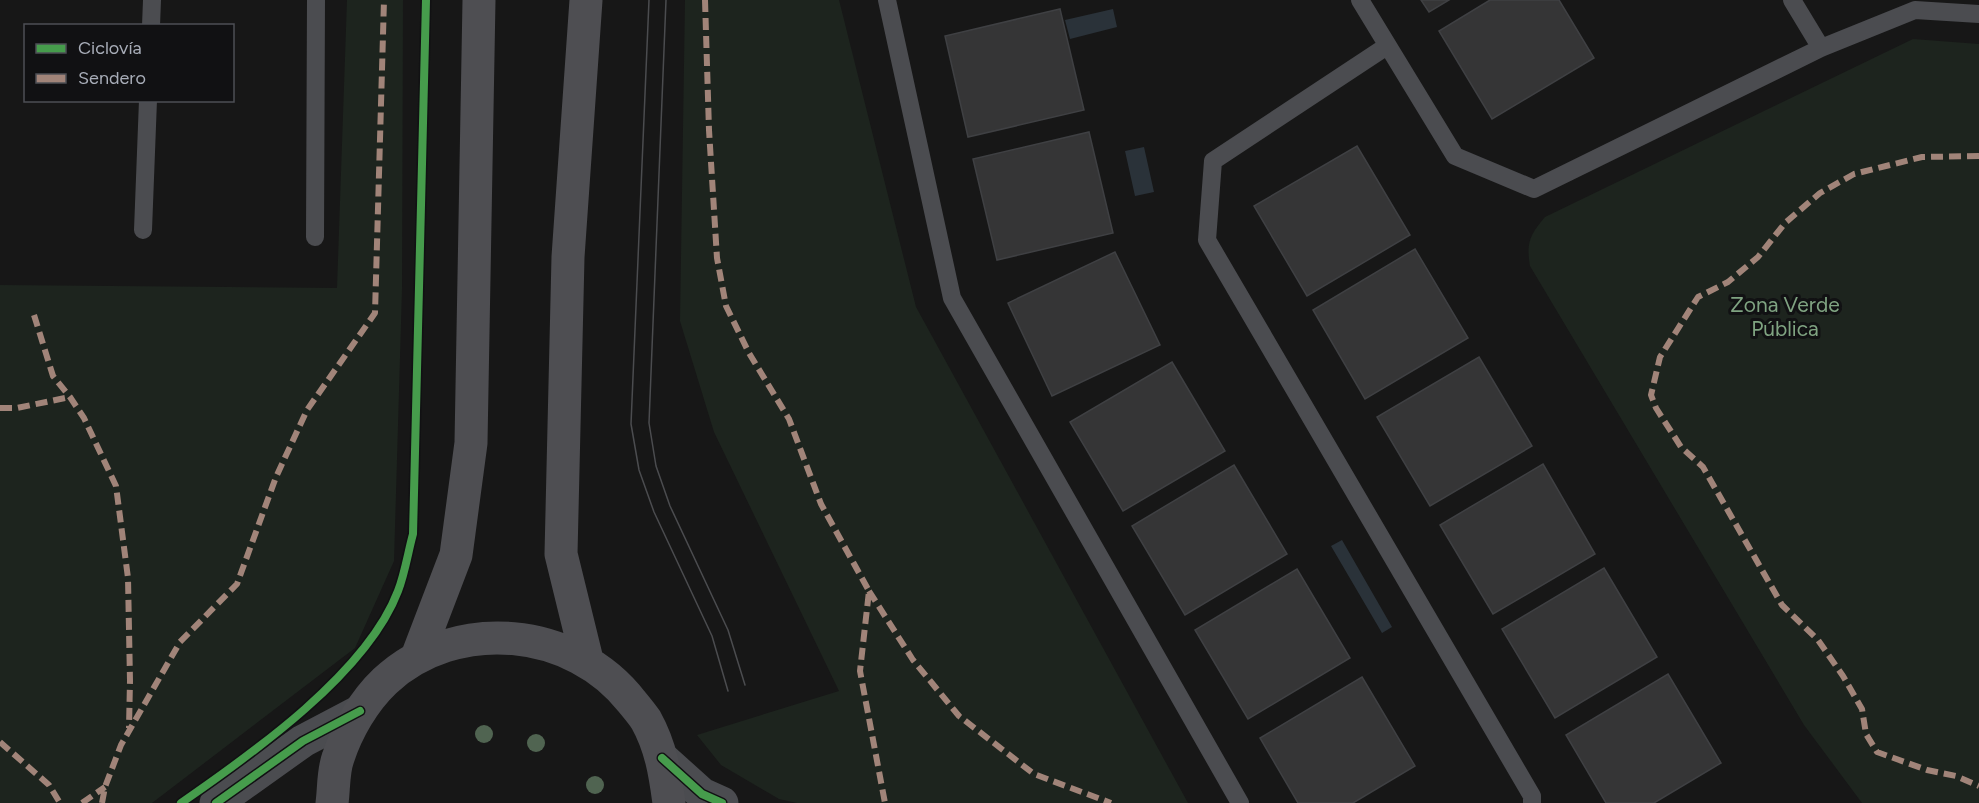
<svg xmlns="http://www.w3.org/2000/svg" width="1979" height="803" font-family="Figtree,sans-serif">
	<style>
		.green { fill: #1d241e }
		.water { fill: #2a3239 }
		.building { fill: #353536; stroke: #3f4043; stroke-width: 1.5 }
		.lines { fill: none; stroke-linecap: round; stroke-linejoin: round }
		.service { stroke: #4b4c50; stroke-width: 18 }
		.minor { stroke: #4b4c50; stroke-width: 33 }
		.trunk { stroke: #4e4e52; stroke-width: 33 }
		.tram { stroke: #4b4c4f; stroke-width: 1.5 }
		.quiet { stroke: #a18479; stroke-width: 6; stroke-dasharray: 12 6; stroke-linecap: butt }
		.cycleway-casing { stroke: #111113; stroke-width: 11 }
		.cycleway { stroke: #469c4c; stroke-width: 8 }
		.tree { fill: #506451 }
		.labels { text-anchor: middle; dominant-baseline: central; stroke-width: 6; stroke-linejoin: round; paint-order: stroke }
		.park-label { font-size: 21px; fill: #7fa381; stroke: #111113 }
	</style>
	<rect width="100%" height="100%" fill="#171717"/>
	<!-- green -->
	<path class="green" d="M347,0H403L402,289L394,561L355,648L152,803H0V285L337,288Z
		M685,0H839L916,307L1188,803H797L779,799L721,765L697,735L839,691L714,432L680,321Z
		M1913,39L1979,44V803H1862L1804,725L1530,266C1526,242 1530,235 1545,217Z"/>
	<!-- water -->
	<path class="water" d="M1113,9L1117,27L1070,39L1065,20Z
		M1144,147L1154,192L1135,196L1125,151Z
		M1342,540L1392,627L1382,633L1331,546Z"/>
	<!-- building -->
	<path class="building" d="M1421,0H1449L1429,12Z
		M1490,0H1559L1594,58L1492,119L1439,31Z
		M1060,9L1084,110L968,137L945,36Z
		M1089,132L1113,233L997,260L973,159Z
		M1357,146L1410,235L1307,296L1254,206Z
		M1415,249L1468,338L1365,399L1313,310Z
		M1115,252L1160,345L1052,396L1008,303Z
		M1479,357L1532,446L1430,506L1377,417Z
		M1172,362L1225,451L1123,511L1070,422Z
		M1543,464L1595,554L1493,614L1440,525Z
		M1234,465L1287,554L1185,615L1132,526Z
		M1604,568L1657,657L1555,718L1502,629Z
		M1297,569L1350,658L1248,719L1195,630Z
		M1668,674L1721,763L1654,803H1606L1566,735Z
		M1362,677L1415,766L1353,803H1298L1260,738Z"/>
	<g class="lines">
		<!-- service -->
		<path class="service" d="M887,0L952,298L1240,803
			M1360,0L1455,156L1534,189L1821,48L1915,10L1979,14
			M1792,0L1821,48
			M151,26L152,0
			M1387,46L1213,161L1207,240L1532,796V803
			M143,230L148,100
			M315,237L316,0"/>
		<!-- minor -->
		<path class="minor" d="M662,758L702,794L722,803
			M216,803L303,741L360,711"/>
		<!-- trunk -->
		<path class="trunk" d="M586,0L568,257L561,554L587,660
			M417,657L456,555L471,443L479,0
			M332,803C334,789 333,771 338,758C347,730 364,701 385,681C456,615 574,627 632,702C637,708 642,714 646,720C661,747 665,773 669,803"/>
		<!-- tram -->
		<path class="tram" d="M649,0L631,424L639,470L654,512L712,636L728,691
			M666,0L649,423L656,466L670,506L728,630L745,685"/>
		<!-- quiet -->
		<path class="quiet" d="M705,0L709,130L717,258L726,306L749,353L789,419L821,504L869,591L860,671L885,803
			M1979,156L1922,157L1854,174L1820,193L1785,223L1758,257L1728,282L1698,297L1660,357L1651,395L1656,408L1681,447L1703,467L1782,605L1818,640L1843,676L1862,709L1866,734L1877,752L1927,770L1956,776L1979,786
			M34,315L53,376L70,397L84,418L116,486L128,578L130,681L129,728
			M0,408H17L70,397
			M869,591L913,660L959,716L1034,774L1111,803
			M0,742L49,785L60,803
			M82,803L105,787
			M102,803L105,787L121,745L180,642L237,584L276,477L307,410L375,313L384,0"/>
		<defs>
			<path id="cycleway" d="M662,758L702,794L722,803
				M181,803C252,754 367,673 398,591C405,573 408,552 413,534L426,0
				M216,803L303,741L360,711"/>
		</defs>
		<!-- cycleway casing -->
		<use href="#cycleway" class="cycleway-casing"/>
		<!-- cycleway -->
		<use href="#cycleway" class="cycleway"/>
	</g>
	<!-- trees -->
	<g class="tree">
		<circle cx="484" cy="734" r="9"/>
		<circle cx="536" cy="743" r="9"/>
		<circle cx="595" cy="785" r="9"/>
	</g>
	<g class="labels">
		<!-- park labels -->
		<g class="park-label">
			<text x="1785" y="304">Zona Verde<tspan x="1785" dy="24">Pública</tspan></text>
		</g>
	</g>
	<!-- legend -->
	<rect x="24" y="24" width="210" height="78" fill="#111113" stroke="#4d4f55" stroke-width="1.5"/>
	<rect x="36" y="44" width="30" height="9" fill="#469c4c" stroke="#4d4f55" stroke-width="1.5"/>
	<text x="78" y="54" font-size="18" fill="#a8adb8">Ciclovía</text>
	<rect x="36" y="74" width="30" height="9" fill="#a18479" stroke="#4d4f55" stroke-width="1.5"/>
	<text x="78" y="84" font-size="18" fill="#a8adb8">Sendero</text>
</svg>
